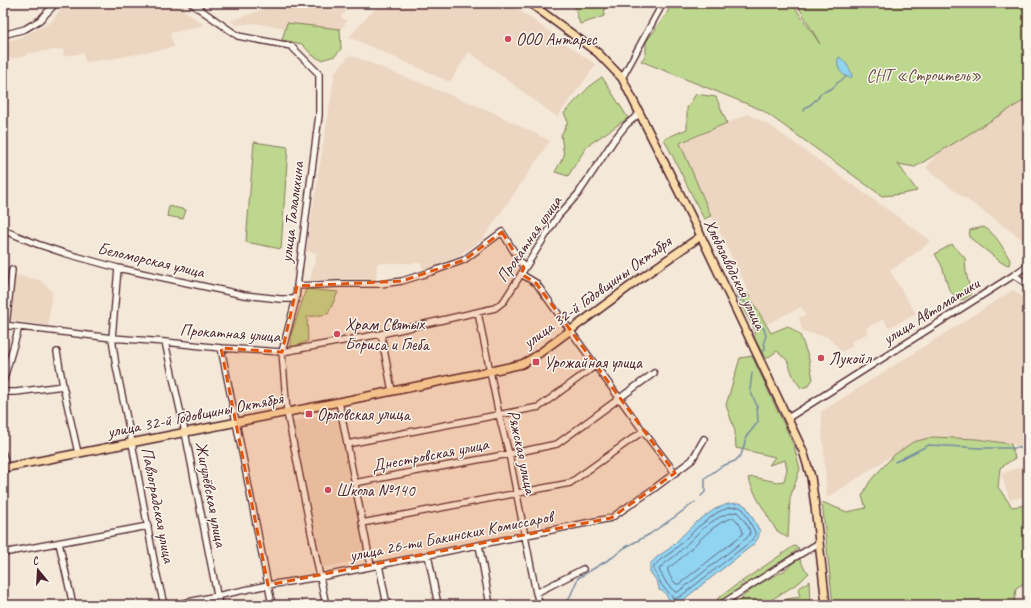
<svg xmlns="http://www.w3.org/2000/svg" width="1031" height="608" font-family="Caveat,sans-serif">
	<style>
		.built { fill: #ecd5c1 }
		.green { fill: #bdd78e; stroke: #847b5c }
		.water { fill: #90d4f2; stroke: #748ca2 }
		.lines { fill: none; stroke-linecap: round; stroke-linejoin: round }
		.shore { stroke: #66677b; stroke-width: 1 }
		.stream { stroke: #748ca2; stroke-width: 1.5 }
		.minor-casing { stroke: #4a1f2b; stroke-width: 8 }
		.major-casing { stroke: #4a1f2b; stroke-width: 10 }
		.minor { stroke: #fbf7ec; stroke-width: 5.5 }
		.major { stroke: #faddab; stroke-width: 7 }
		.marked { fill: #e0560e; fill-opacity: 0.2; stroke: #e0560e; stroke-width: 3; stroke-dasharray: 8 5; stroke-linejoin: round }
		.poi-dot { fill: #d1495b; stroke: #fbf7ec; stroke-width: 1.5 }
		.labels { text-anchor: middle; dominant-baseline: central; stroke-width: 3; stroke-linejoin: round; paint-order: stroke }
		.poi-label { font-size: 17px; fill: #4a1f2b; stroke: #fbf7ec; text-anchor: start }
		.park-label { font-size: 17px; fill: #674d44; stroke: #fbf7ec }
		.street-label { font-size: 17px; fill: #4a1f2b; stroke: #fbf7ec }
	</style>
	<rect width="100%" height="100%" fill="#f4e8d8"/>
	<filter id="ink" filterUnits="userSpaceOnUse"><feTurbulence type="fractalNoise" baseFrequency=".025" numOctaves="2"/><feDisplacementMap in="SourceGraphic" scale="8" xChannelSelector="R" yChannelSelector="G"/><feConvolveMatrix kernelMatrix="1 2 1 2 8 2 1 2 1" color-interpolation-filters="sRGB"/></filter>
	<g filter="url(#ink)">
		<!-- built -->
		<path class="built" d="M65,3H174L204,25L170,33L174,47L111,59L85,62L83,53L64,56L63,49L28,53L24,57L3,59V43L21,37L48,24L52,21Z
			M277,3H320L347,21L336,36L254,23L235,25L231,21L275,5Z
			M322,3H352L341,17Z
			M383,3H509L596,65L557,117L469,52L450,82L349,37L371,13Z
			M350,55L490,111L550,141L483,239L452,260L424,272L421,263H377L376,280H310L317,253L306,251L335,72Z
			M1028,97V240L1026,242L948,186L926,168L942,148Z
			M748,114L769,125L930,240L927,244L921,249L890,271L916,314L888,328L884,319L866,328L868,333L851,342L853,346L841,352L836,345L826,336L803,332L799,318L806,315L801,307L765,325L679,149L683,143Z
			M14,275L40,280L52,291L48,326L9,320Z
			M1013,290L1028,301V456L1013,444L976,439L933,437L913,442L827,498L821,412Z
			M337,412L366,559L320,568L290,422Z
			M1028,464V495L1010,500L1001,474Z"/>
		<!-- green -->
		<path class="green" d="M579,3H608L605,7L604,16L596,19L580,24L575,8Z
			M672,3H792L820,44L798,6L799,3H1028V98L915,167L898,164L917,191L902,194L882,196L762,110L641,61L646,55V42L666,15Z
			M287,23L340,29L341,49L335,56L321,60L312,55L302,44L282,40Z
			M602,77L628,118L587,146L568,176L555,172L564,156L561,135L568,122L564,113L592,84Z
			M696,94L716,97L727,123L680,143L711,216L704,219L664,139L687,129V108Z
			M254,142L288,147L281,249L246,242Z
			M169,206L186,210L183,219L167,216Z
			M984,227C996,234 1003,248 1010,260L1009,265L1002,263L969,237L970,230Z
			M952,244L965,258L966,272L971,295L963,300L957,298L949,290L942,266L935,254Z
			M306,289L338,292L328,314L307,317L308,341L291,348V335Z
			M742,293L748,294L771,333L788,326L800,335L808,356L813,379L808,386L801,388L794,378L787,360L777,351L766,359L754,338L755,330L740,303Z
			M752,356L794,446L800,469L790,498L788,538L776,530L757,498L748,478L753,477L777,482L784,481L787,469L785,460L769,465L775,457L736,448L735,431L726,405L740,358Z
			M933,437L977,439L1011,444L1015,458L1000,468L998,487L1012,507L1028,505V581L1026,582L1016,588L1014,605H833L822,502L847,512L866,508L862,496L870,481L894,455L913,442Z
			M794,546L799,548L776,567L746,585L741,582Z
			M799,557L804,568L809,573L800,582L763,605H731L737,601L742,600V597L759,584L784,571Z
			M809,581L810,605H780L787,599L800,597L798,589Z
			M739,583L744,587L721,602L717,599Z"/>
		<!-- water -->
		<path class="water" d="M839,57C845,60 852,71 852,77C843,79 834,66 839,57Z
			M740,503L746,506L760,531L758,538L754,544L683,600L672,604L664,592L659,590C659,583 654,577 650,572V564L657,557L670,548L695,523L715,509L728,504Z"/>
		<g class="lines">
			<!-- shore -->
			<path class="shore" d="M739,507L743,509L755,532V536L750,542L681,596L675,599L673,598C670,594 668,592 664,588C660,584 658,576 654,571V566L660,560L673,551L698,527L718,512L728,508Z
				M737,512C740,514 750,528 750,532C750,535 748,536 747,538L678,592H675L667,584L659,570L660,568C665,562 672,559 677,554C694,538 712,514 737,512Z
				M734,518C738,521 743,529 743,534L679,584H676C673,580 667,574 668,568C672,565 677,562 680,559C694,547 715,520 734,518Z"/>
			<!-- stream -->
			<path class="stream" d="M804,111L806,107L810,105L818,98L821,93L833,88L837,83L846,77
				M736,285L737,297L743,300L749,307L751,313L757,321L760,324L764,329L766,336L764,341L765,348L763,354
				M895,462L929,445L980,448H1028
				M701,496L705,492V478L722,466L735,461L741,455L744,446L746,437L758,422L757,406L750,390L752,373
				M560,605L569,599L578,578L613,557L624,548L650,534L676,516L695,502"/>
			<defs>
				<path id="minor" d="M191,3L238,36L291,46L319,74V115L297,286L296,299L282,352L287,412L320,577L326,605
					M197,8L201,3
					M3,35L25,29L40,20L56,3
					M622,78L663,3
					M3,230L37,244L64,253L118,268L244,295L280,299H296
					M118,268L112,338L116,366L132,443L156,571L164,605
					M521,274L536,283L643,431L675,473
					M1014,275L1028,285
					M297,286L338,284H381L402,281L431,272L464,260L502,232L524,268
					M478,313L499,415L509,454L536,593L583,569
					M3,325L112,338L165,342L221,348L282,352L381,334L495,308L504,301L558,216L578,194L614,140L626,125L640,113
					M6,326L12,270
					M381,334L392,391
					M165,342L185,432L219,605
					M221,348L236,422L272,605
					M57,352L63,386L78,453
					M3,382L19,327
					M3,392H16L63,386
					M339,402L371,566
					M788,418L1014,275L1028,265
					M347,444L539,407L595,366
					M3,454L6,468
					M354,483L509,454L557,444L654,373
					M362,523L570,483L643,431
					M59,543L73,605
					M479,545L490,605
					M3,553L148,526
					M428,555L438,605
					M379,565L387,605
					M536,593L540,605
					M174,605L268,585L320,577L611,518L652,490L692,460L704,439
					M720,605L787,562L819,543"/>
				<path id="major" d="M530,3L598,53L622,78L701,236L803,451L811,477L815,506L826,605
					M3,468L339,402L491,371L522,364L533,358L641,278L701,236"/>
			</defs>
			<!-- minor casing -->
			<use href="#minor" class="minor-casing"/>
			<!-- major casing -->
			<use href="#major" class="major-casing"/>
			<!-- minor -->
			<use href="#minor" class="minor"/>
			<!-- major -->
			<use href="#major" class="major"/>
		</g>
	</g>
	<!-- marked area -->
	<path class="marked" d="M502,232L524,268L521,274L536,283L675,473L611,518L268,585L221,348L282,352L297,286L402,281L464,260Z"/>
	<!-- markers -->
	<g class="poi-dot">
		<circle cx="508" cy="39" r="4"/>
		<circle cx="337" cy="334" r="4"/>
		<circle cx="821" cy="358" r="4"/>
		<rect x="532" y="358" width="8" height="8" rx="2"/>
		<rect x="305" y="410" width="8" height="8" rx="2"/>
		<circle cx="328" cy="490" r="4"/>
	</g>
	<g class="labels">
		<!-- poi labels -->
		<g class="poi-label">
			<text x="516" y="39">ООО Антарес</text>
			<text x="345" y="324">Храм Святых<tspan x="345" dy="20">Бориса и Глеба</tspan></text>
			<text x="829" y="358">Лукойл</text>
			<text x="544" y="362">Урожайная улица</text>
			<text x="317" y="414">Орловская улица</text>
			<text x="336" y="490">Школа №140</text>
		</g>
		<!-- park labels -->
		<g class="park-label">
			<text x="924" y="75">СНТ «Строитель»</text>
		</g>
		<!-- street labels -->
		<g class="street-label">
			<text transform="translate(292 212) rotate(-83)">улица Талалихина</text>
			<text transform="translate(529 239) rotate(-55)">Прокатная улица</text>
			<text transform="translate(151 260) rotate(13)">Беломорская улица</text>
			<text transform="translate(735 274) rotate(64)">Хлебозаводская улица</text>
			<text transform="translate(597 292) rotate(-36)">улица 32-й Годовщины Октября</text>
			<text transform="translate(931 311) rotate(-32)">улица Автоматики</text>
			<text transform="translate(230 333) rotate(4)">Прокатная улица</text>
			<text transform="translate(195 415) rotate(-11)">улица 32-й Годовщины Октября</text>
			<text transform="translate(522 452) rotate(78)">Ряжская улица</text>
			<text transform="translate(430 455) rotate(-11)">Днестровская улица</text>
			<text transform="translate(211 494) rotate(79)">Жигулёвская улица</text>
			<text transform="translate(158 505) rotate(79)">Павлоградская улица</text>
			<text transform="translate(451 536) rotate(-11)">улица 26-ти Бакинских Комиссаров</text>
		</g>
	</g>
	<!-- margin -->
	<rect width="1031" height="608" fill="none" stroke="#fbf7ec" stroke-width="16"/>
	<rect x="8" y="8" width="1015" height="592" fill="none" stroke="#4a1f2b" stroke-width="1.5" filter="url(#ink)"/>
	<!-- north arrow -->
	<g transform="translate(38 570) rotate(342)" stroke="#fbf7ec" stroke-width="3" paint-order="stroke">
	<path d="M0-3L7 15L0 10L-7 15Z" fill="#4a1f2b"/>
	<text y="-6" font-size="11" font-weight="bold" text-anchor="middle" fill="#4a1f2b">С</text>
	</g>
</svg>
